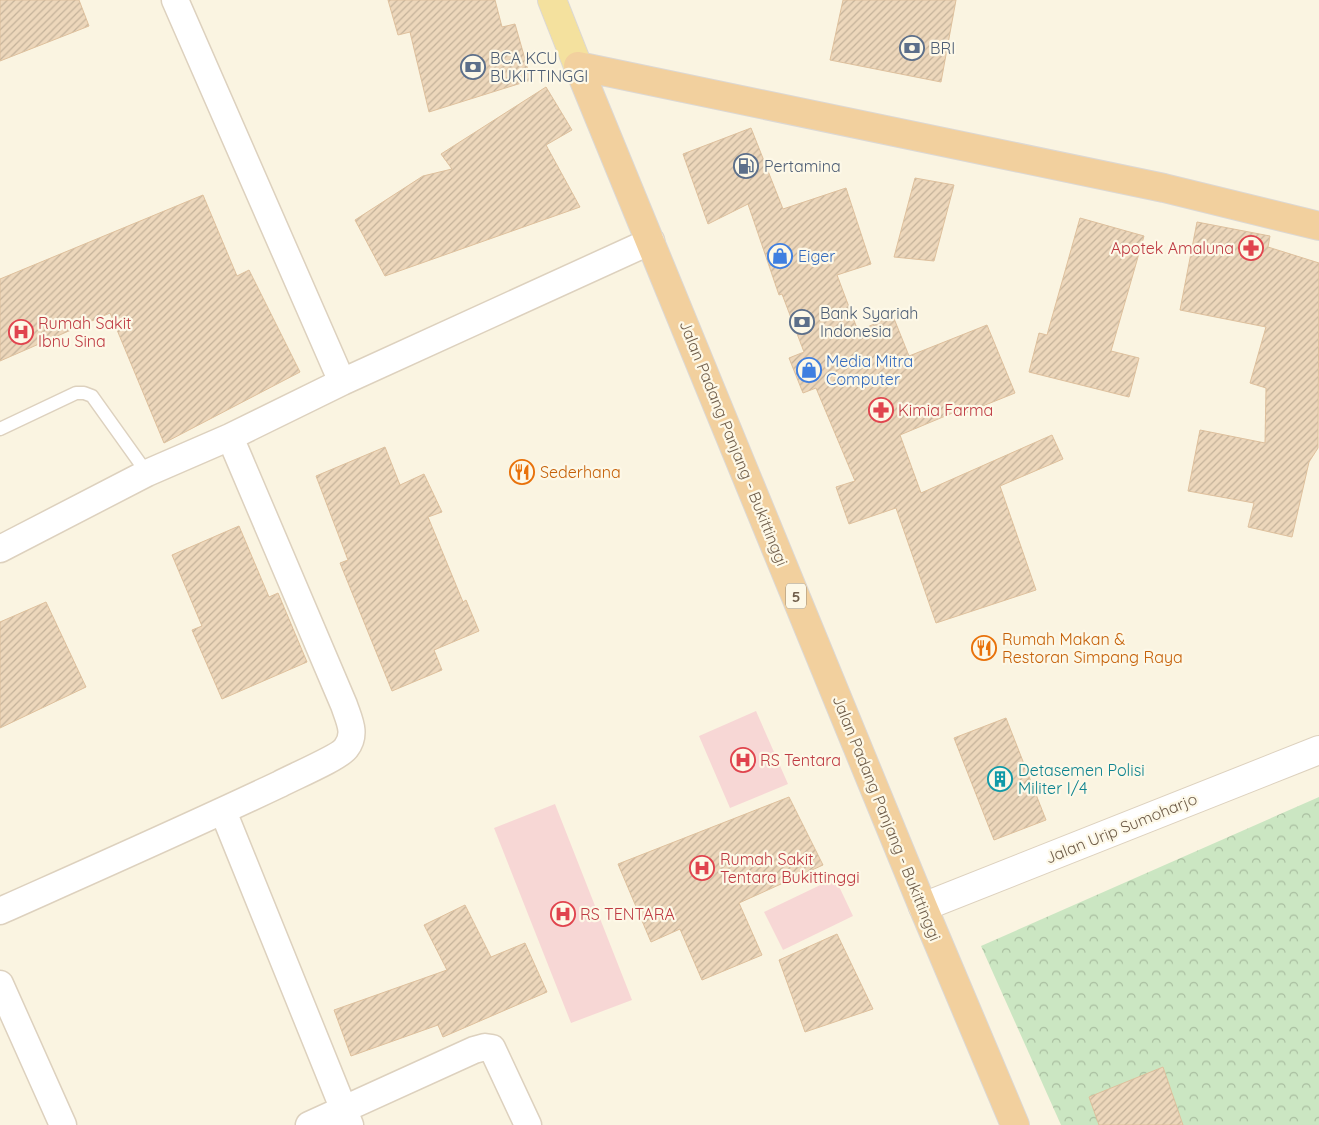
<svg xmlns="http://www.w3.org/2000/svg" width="1319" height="1125" font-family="Quicksand,sans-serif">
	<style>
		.medical { fill: #f7d7d5 }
		.forest { fill: url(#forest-crowns) }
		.building { fill: url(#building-hatch); stroke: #dec09d }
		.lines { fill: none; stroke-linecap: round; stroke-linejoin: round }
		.service-casing { stroke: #ddd1be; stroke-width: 15 }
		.minor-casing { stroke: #ddd1be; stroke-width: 29 }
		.tertiary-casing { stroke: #ddd1be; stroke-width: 30 }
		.primary-casing { stroke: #dcd8d4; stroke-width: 30 }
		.trunk-casing { stroke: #dcd8d4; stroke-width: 30 }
		.service { stroke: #fff; stroke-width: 12 }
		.minor { stroke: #fff; stroke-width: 26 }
		.tertiary { stroke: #fff; stroke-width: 28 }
		.primary { stroke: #f4e19e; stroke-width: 28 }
		.trunk { stroke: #f2d09e; stroke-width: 28 }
		.labels { text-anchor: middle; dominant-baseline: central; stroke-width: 4.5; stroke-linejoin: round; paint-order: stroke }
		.shield { fill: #fdf8e7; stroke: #9a8c79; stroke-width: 1 }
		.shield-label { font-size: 15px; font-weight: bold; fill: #6f5d4a }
		.service-label { font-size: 16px; fill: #4e5e75; stroke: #fdf8e7; text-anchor: start }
		.health-label { font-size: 16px; fill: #be3a42; stroke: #fdf8e7; text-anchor: start }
		.shop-label { font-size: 16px; fill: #366cbe; stroke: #fdf8e7; text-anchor: start }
		.street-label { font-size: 16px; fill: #6f5d4a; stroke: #fdf8e7 }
		.food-label { font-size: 16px; fill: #c56008; stroke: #fdf8e7; text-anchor: start }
		.culture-label { font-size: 16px; fill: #0d838f; stroke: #fdf8e7; text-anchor: start }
	</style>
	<defs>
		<pattern id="forest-crowns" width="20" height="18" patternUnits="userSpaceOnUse" patternTransform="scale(1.25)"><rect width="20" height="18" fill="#cbe6c2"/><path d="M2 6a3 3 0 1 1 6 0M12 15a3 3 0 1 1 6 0" fill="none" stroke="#a9bea0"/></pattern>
		<pattern id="building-hatch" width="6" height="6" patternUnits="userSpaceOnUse" patternTransform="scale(1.25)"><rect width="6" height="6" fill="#edd7bb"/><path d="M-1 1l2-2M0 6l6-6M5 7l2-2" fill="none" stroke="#c4b29a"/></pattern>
	</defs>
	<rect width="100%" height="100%" fill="#faf4e1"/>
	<!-- medical -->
	<path class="medical" d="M756,711L788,784L730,808L699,736Z
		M555,804L632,1000L571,1023L494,828Z
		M835,878L853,916L783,950L764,912Z"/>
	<!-- forest -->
	<path class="forest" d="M1319,797V1125H1061L981,946Z"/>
	<!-- building -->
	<path class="building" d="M0,0H79L89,26L0,61Z
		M388,0H495L502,27L515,24L531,80L429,112L410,32L398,35Z
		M843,0H956L941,82L830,60Z
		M546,87L572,130L546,145L580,207L385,276L355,220L423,176L452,169L441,154Z
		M751,128L783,209L846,188L871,264L837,275L858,331L893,316L909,356L987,325L1015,393L963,414L962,409L900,435L921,493L1052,435L1063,459L1000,486L1036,590L936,623L896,508L849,524L836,487L855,481L816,388L803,393L789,358L804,352L782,294L779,295L748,204L708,224L683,154Z
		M915,178L954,185L934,261L894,257Z
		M203,195L237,276L249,270L300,372L164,443L110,313L0,361V279Z
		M1080,218L1144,236L1111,351L1139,358L1129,397L1029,372L1039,333L1047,335Z
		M1197,222L1270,236L1268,247L1319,263L1318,448L1309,462L1292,537L1248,527L1254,503L1188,491L1200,430L1265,443L1266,388L1250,383L1266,327L1180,310Z
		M385,447L400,485L424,474L442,512L428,517L463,602L466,600L479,631L434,650L442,670L392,691L340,563L348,560L316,476Z
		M239,526L269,597L278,593L307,662L222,699L192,630L202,626L172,555Z
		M46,602L86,687L0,728V622Z
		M1006,718L1046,820L994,840L954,738Z
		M789,797L823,865L739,903L762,955L702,980L680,929L651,942L618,864Z
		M465,905L491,957L525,943L547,992L443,1037L438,1025L351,1056L334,1010L447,970L424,925Z
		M837,934L873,1009L805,1032L779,960Z
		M1163,1067L1183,1125H1099L1089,1097Z"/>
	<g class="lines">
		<defs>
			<path id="service" d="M0,429L76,393H84L92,396L147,473"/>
			<path id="minor" d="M175,0L342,382
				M0,549L147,473L230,437L342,382L651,241
				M223,811L350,1125
				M0,911C94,869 187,828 280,784C293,777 340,757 346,748C357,734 349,720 344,705L230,437
				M0,984L63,1125
				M309,1125L474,1050L485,1047L492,1048L528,1125"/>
			<path id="tertiary" d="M923,907L1319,750"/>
			<path id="primary" d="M552,0L578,66"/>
			<path id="trunk" d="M578,66L923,907L1015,1125
				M578,66L1164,188L1319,226"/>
		</defs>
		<!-- service casing -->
		<use href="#service" class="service-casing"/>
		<!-- minor casing -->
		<use href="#minor" class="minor-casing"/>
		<!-- tertiary casing -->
		<use href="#tertiary" class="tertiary-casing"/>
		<!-- primary casing -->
		<use href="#primary" class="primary-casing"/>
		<!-- trunk casing -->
		<use href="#trunk" class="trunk-casing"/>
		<!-- service -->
		<use href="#service" class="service"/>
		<!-- minor -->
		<use href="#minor" class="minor"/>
		<!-- tertiary -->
		<use href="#tertiary" class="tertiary"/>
		<!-- primary -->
		<use href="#primary" class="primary"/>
		<!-- trunk -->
		<use href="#trunk" class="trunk"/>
	</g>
	<!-- icons -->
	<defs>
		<symbol id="bank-ring" viewBox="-11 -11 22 22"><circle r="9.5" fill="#fdf8e7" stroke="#5c6f8a" stroke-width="1.5"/><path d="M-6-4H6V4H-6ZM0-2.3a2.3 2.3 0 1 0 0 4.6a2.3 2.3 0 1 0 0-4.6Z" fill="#5c6f8a"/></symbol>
		<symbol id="fuel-ring" viewBox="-11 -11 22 22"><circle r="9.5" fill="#fdf8e7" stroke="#5c6f8a" stroke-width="1.5"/><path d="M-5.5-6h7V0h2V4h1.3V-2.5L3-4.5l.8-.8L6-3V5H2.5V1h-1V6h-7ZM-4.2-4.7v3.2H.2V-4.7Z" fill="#5c6f8a"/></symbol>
		<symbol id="pharmacy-ring" viewBox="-11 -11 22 22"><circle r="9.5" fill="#fdf8e7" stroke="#e0444e" stroke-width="1.5"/><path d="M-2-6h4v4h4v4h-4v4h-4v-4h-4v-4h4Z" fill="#e0444e"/></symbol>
		<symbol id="shop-ring" viewBox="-11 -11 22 22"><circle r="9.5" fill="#fdf8e7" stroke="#3f7fe0" stroke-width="1.5"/><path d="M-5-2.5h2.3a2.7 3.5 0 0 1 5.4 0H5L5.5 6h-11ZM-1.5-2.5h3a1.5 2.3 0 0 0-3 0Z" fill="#3f7fe0"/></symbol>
		<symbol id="hospital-ring" viewBox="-11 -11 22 22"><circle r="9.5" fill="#fdf8e7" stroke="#e0444e" stroke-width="1.5"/><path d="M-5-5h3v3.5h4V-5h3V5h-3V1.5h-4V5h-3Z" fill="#e0444e"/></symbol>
		<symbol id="restaurant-ring" viewBox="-11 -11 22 22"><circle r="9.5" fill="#fdf8e7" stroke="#e8710a" stroke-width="1.5"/><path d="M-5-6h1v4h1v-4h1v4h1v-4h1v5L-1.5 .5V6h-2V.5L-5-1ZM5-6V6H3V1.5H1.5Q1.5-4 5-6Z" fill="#e8710a"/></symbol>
		<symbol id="building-ring" viewBox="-11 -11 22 22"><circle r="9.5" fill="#fdf8e7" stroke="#0f9aa8" stroke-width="1.5"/><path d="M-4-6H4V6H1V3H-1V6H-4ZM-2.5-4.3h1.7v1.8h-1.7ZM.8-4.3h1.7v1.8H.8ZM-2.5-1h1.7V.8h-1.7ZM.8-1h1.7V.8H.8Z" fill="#0f9aa8"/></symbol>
	</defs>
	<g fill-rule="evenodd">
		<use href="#bank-ring" x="898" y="34" width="28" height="28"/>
		<use href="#bank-ring" x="459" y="53" width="28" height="28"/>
		<use href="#fuel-ring" x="732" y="152" width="28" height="28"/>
		<use href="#pharmacy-ring" x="1237" y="234" width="28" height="28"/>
		<use href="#shop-ring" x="766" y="242" width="28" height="28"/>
		<use href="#bank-ring" x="788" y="308" width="28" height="28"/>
		<use href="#hospital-ring" x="7" y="318" width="28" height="28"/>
		<use href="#shop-ring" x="795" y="356" width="28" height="28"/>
		<use href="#pharmacy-ring" x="867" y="396" width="28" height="28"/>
		<use href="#restaurant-ring" x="508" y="458" width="28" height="28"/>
		<use href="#restaurant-ring" x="970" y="634" width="28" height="28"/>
		<use href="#hospital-ring" x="729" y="746" width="28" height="28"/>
		<use href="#building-ring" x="986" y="765" width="28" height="28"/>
		<use href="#hospital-ring" x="688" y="854" width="28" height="28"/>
		<use href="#hospital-ring" x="549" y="900" width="28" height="28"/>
	</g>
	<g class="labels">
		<!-- shield labels -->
		<rect class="shield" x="786" y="583.5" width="20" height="25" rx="4"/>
		<g class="shield-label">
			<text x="796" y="596">5</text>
		</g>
		<!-- service labels -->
		<g class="service-label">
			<text x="930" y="48">BRI</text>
			<text x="490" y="58">BCA KCU<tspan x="490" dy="18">BUKITTINGGI</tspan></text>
			<text x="764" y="166">Pertamina</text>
			<text x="820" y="313">Bank Syariah<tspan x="820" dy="18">Indonesia</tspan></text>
		</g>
		<!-- health labels -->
		<g class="health-label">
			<text x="1234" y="248" text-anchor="end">Apotek Amaluna</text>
			<text x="38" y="323">Rumah Sakit<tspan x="38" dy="18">Ibnu Sina</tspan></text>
			<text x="898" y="410">Kimia Farma</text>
			<text x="760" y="760">RS Tentara</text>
			<text x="720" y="859">Rumah Sakit<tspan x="720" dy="18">Tentara Bukittinggi</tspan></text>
			<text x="580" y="914">RS TENTARA</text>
		</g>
		<!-- shop labels -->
		<g class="shop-label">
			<text x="798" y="256">Eiger</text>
			<text x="826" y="361">Media Mitra<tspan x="826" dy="18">Computer</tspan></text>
		</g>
		<!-- street labels -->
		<g class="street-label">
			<text transform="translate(734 443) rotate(68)">Jalan Padang Panjang - Bukittinggi</text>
			<text transform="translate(887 818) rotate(68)">Jalan Padang Panjang - Bukittinggi</text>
			<text transform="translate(1121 828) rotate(-22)">Jalan Urip Sumoharjo</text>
		</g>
		<!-- food labels -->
		<g class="food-label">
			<text x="540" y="472">Sederhana</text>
			<text x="1002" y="639">Rumah Makan &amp;<tspan x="1002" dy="18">Restoran Simpang Raya</tspan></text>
		</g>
		<!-- culture labels -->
		<g class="culture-label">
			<text x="1018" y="770">Detasemen Polisi<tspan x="1018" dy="18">Militer I/4</tspan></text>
		</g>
	</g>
</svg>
